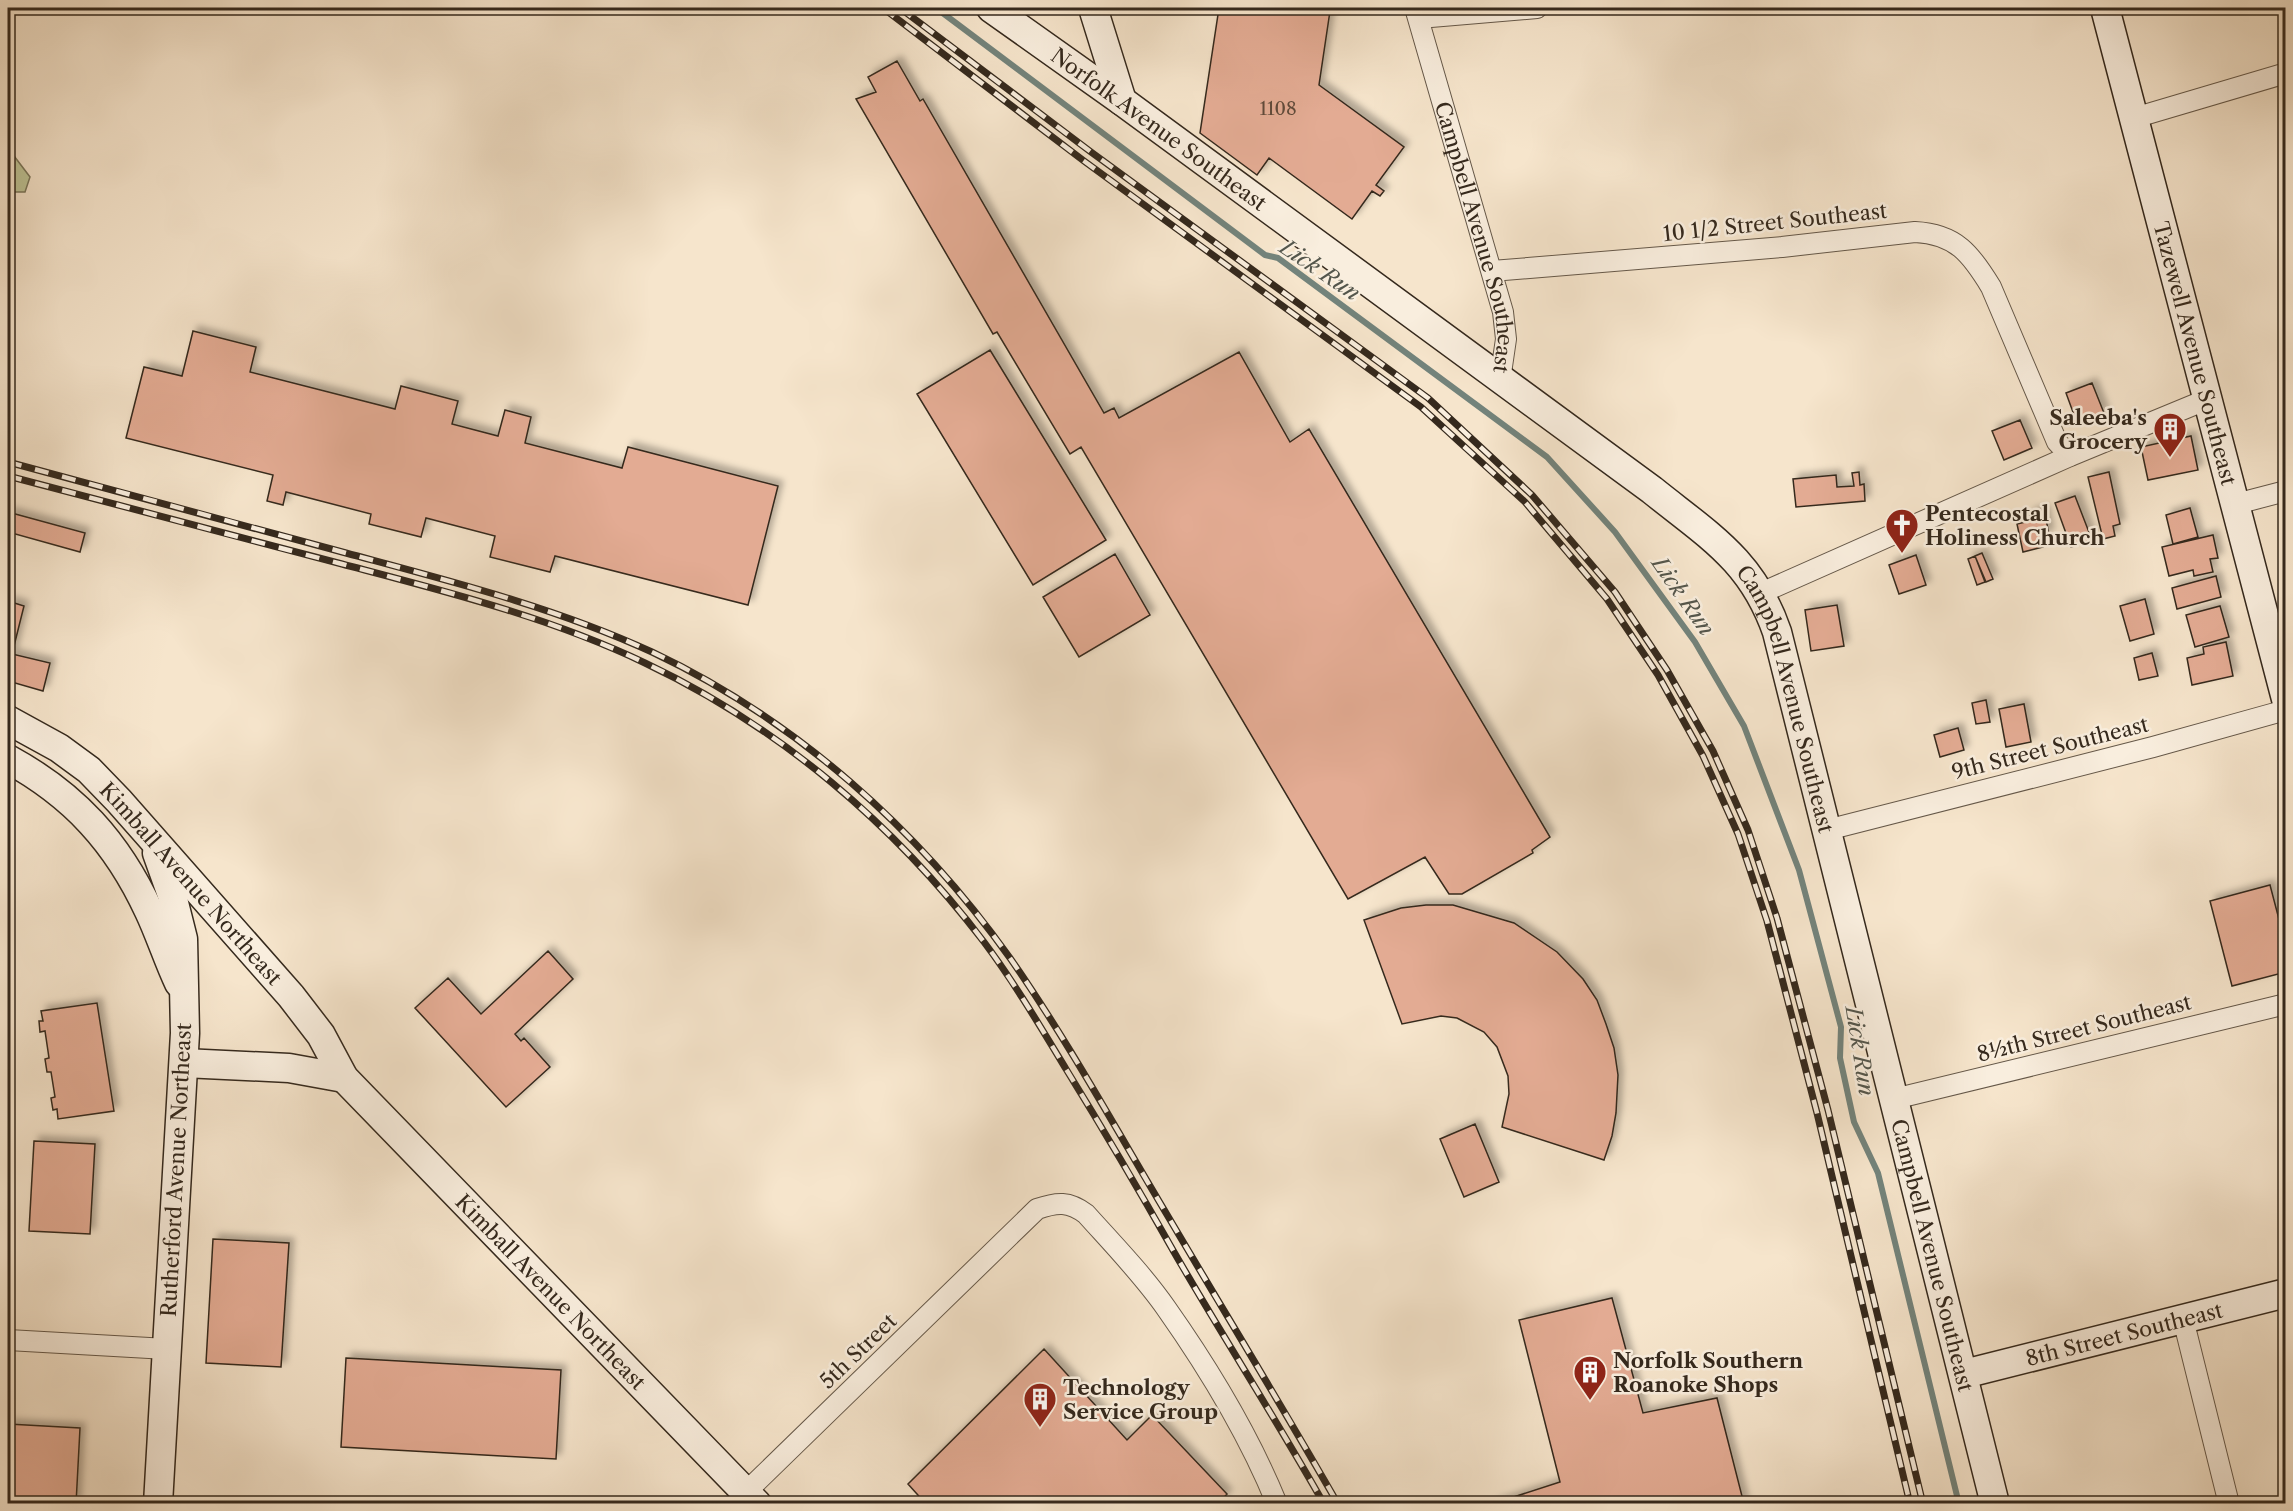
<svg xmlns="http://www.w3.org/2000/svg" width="2293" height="1511" font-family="'Libre Caslon Text',serif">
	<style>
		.green { fill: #bec496; stroke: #7a765a; stroke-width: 1.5 }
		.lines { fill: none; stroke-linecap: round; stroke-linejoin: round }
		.stream { stroke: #73837b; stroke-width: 6 }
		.building { fill: #e3ab93; stroke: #35291d; stroke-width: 1.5; filter: url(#shadow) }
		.street-casing { stroke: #655849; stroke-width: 22 }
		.secondary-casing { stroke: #35291d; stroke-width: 31 }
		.street { stroke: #f9eede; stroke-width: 20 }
		.secondary { stroke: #f9eede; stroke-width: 28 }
		.rail-casing { stroke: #35291d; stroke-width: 7 }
		.rail { stroke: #f9eede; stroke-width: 4.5; stroke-dasharray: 14; stroke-linecap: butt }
		.labels { text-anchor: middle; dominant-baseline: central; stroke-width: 5; stroke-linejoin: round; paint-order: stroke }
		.number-label { font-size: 18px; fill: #604a3a }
		.street-label { font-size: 21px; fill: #35291d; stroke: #f9eede }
		.poi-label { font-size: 21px; font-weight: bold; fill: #35291d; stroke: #f9eede; text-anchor: start }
		.water-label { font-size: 22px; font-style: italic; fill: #54564c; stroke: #f9eede }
	</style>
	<defs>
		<filter id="shadow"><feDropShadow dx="5" dy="-5" stdDeviation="3" flood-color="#0004"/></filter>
	</defs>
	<rect width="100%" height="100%" fill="#f6e5cc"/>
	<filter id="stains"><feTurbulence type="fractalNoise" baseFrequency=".00333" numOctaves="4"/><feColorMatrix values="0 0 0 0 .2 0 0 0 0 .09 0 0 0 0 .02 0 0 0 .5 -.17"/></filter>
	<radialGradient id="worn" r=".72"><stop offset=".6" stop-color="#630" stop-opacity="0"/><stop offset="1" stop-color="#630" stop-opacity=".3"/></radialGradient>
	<!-- green -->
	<path class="green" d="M8,148L30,177L25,192H8Z"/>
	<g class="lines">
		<!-- stream -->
		<path class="stream" d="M936,8L1265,255L1278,258L1547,457L1615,532L1695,642L1744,726L1799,870L1841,1027L1840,1058L1854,1122L1878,1173L1959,1504"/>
	</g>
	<!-- building -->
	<path class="building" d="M1219,8H1325L1330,11L1319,85L1404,147L1376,185L1384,191L1380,196L1372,191L1352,219L1269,158L1257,175L1200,133Z
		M897,61L920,101L923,99L1104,413L1114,408L1119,418L1239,352L1290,442L1309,429L1550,837L1532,850L1533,853L1462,894H1449L1425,857L1348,899L1081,447L1070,454L997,332L993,334L856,99L876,92L868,77Z
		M193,331L256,347L250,372L395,409L401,386L458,401L452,424L498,436L505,410L531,417L525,443L622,468L628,447L778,486L748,605L555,556L550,572L490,557L495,536L426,518L421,537L369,524L371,514L286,492L283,505L267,501L273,475L126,438L144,367L182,376Z
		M990,350L1106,540L1033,585L917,394Z
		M2092,383L2104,413L2077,423L2066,393Z
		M2020,420L2032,448L2004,460L1992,431Z
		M2191,436L2198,470L2148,480L2141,447Z
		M1859,472L1860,485L1864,484L1865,501L1796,507L1793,479L1836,475L1837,487L1854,486L1852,473Z
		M2109,472L2120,524L2113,526L2115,536L2103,539L2088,477Z
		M2075,496L2092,540L2071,547L2055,503Z
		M2190,508L2198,537L2173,544L2166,515Z
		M2044,510L2049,534L2041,536L2043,547L2023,552L2017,524L2030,521L2029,513Z
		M8,512L85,533L80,552L8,532Z
		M2213,535L2218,558L2210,559L2213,572L2194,576L2193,570L2169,576L2162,547Z
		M1982,553L1993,579L1986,582L1975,556Z
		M1115,554L1150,615L1079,657L1043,597Z
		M1916,555L1926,585L1899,594L1889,565Z
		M1975,556L1985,582L1977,585L1968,559Z
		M2216,576L2221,597L2177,609L2172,588Z
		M2145,599L2154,634L2130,641L2120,606Z
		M8,601L24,606L12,654L50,663L43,691L8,681Z
		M1837,605L1844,646L1811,651L1805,610Z
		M2220,606L2229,637L2195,647L2186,615Z
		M2226,642L2233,676L2192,685L2187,658L2204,654L2203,647Z
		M2152,653L2158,676L2139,680L2134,658Z
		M1986,700L1990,722L1976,724L1972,703Z
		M2024,704L2031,742L2006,747L1999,709Z
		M1958,728L1964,750L1940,757L1934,735Z
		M2270,885L2286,946V972L2232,986L2210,901Z
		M1426,905H1453L1514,923L1557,952L1583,979L1597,1000L1606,1024L1614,1048L1618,1075L1616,1113L1612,1136L1604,1160L1502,1127L1509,1094L1508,1076L1497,1047L1484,1032L1457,1018L1441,1016L1402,1024L1364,920L1401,908Z
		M548,951L573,979L515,1034L521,1041L524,1038L550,1067L506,1107L415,1008L448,978L481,1014Z
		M97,1003L114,1111L58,1119L57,1109L53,1110L51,1098L55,1097L51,1072H47L45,1059L49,1058L45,1031L40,1032L39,1021H43L41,1011Z
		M1475,1124L1499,1182L1464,1197L1440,1139Z
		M34,1141L95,1144L90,1234L29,1231Z
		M213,1239L289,1243L281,1367L206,1363Z
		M1612,1298L1643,1413L1717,1398L1744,1504H1492L1560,1482L1519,1320Z
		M1044,1349L1127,1440L1152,1415L1227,1494L1218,1504H926L908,1484Z
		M346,1358L561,1370L556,1459L341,1447Z
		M8,1424L80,1428L76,1504H8Z"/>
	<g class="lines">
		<defs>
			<g id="street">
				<path id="s1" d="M1415,8L1503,312L1506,339L1500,380"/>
				<path d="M1419,18L1537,8"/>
				<path d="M2134,118L2286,73"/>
				<path d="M1492,271L1782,247L1915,232C1956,234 1971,254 1991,287L2057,442L2070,456"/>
				<path d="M2236,504L2286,491"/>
				<path d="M1761,593L2070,456L2208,399"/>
				<path d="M1827,830L2153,747L2286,710"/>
				<path d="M1894,1099L2286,1004"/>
				<path d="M2183,1319L2229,1504"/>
				<path d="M8,1340L167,1349"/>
				<path d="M746,1492L1037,1209C1057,1202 1069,1201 1086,1214C1113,1244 1143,1275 1166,1308C1209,1369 1249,1435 1277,1504"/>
			</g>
			<g id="secondary">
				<path id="s2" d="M991,8L1122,101L1652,490C1709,536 1752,560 1777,632L1995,1504"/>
				<path d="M1093,8L1122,101"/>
				<path id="s3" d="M2105,8L2286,699"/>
				<path id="s4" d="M8,720L59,748L89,770L119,801L291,996L321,1035L344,1078L757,1504"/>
				<path d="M8,759C74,795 117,842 149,911C160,934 168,960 179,983"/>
				<path d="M157,853L172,895L183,939L185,1033L158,1504"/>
				<path d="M184,1063L289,1068L344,1078"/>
				<path id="s5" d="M1964,1374L2286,1293"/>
			</g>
		</defs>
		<!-- street casing -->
		<use href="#street" class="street-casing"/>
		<!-- secondary casing -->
		<use href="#secondary" class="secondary-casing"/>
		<!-- street -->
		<use href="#street" class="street"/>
		<!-- secondary -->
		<use href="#secondary" class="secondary"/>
		<defs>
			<path id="rail" d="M883,8L1084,161L1421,407L1525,502L1607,599L1658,675L1703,756L1738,834L1767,921L1817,1113L1910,1504
				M900,8L1091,152L1428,398L1532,495L1615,592L1667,670L1713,751L1748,830L1777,918L1828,1110L1923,1504
				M8,462C120,492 233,522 346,553C450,581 554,607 652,652C796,720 918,829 1010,958C1068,1041 1117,1131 1169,1218C1225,1313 1283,1408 1338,1504
				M8,476C119,505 230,535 342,564C444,591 549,617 645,663C780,727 894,824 984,942C1014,982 1040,1026 1066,1069C1103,1129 1139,1190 1174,1252C1223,1337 1276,1419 1324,1504"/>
		</defs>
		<!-- rail casing -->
		<use href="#rail" class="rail-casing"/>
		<!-- rail -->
		<use href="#rail" class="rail"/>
	</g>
	<!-- icons -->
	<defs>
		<symbol id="building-pin" viewBox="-11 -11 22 30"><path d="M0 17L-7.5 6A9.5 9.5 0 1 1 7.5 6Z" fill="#8f2418" stroke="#f9eede"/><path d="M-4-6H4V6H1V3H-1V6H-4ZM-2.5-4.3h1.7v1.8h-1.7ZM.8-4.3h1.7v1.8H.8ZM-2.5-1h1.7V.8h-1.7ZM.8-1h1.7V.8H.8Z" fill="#fff"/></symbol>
		<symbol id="church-pin" viewBox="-11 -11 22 30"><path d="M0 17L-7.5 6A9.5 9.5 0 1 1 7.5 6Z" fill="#8f2418" stroke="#f9eede"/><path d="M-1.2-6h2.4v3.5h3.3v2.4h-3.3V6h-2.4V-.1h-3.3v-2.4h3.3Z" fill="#fff"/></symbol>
	</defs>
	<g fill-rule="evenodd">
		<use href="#building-pin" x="2151" y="410" width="38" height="52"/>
		<use href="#church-pin" x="1883" y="506" width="38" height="52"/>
		<use href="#building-pin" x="1571" y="1353" width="38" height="52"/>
		<use href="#building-pin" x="1021" y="1380" width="38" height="52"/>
	</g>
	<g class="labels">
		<!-- number labels -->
		<g class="number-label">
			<text x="1278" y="109">1108</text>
		</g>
		<!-- street labels -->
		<g class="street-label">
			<text stroke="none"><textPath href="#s2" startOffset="207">Norfolk Avenue Southeast</textPath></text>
			<text transform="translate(1775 222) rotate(-6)">10 1/2 Street Southeast</text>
			<text stroke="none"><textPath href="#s1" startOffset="238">Campbell Avenue Southeast</textPath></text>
			<text stroke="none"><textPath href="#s3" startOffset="357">Tazewell Avenue Southeast</textPath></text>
			<text stroke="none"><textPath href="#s2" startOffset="1077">Campbell Avenue Southeast</textPath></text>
			<text transform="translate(2050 748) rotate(-14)">9th Street Southeast</text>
			<text stroke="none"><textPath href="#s4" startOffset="248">Kimball Avenue Northeast</textPath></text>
			<text transform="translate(2084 1028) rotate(-14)">8½th Street Southeast</text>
			<text transform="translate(176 1170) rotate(-87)">Rutherford Avenue Northeast</text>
			<text stroke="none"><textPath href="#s2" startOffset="1653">Campbell Avenue Southeast</textPath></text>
			<text stroke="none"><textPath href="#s4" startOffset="794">Kimball Avenue Northeast</textPath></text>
			<text stroke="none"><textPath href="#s5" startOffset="165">8th Street Southeast</textPath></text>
			<text transform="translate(858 1351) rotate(-44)">5th Street</text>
		</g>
		<!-- poi labels -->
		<g class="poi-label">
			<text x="2147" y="417" text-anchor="end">Saleeba's<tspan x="2147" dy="24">Grocery</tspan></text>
			<text x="1925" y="513">Pentecostal<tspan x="1925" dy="24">Holiness Church</tspan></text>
			<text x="1613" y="1360">Norfolk Southern<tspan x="1613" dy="24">Roanoke Shops</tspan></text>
			<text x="1063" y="1387">Technology<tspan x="1063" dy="24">Service Group</tspan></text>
		</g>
		<!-- water labels -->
		<g class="water-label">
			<text transform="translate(1320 270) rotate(34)">Lick Run</text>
			<text transform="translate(1683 596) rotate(55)">Lick Run</text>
			<text transform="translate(1860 1051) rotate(81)">Lick Run</text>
		</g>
	</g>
	<!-- margin -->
	<rect width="2293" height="1511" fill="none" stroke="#f6e5cc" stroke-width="30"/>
	<rect x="9" y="9" width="2275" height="1493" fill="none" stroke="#35291d" stroke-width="3"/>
	<rect x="15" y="15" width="2263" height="1481" fill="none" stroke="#35291d" stroke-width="1.5"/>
	<rect width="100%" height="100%" filter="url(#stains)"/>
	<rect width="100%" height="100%" fill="url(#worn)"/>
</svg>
